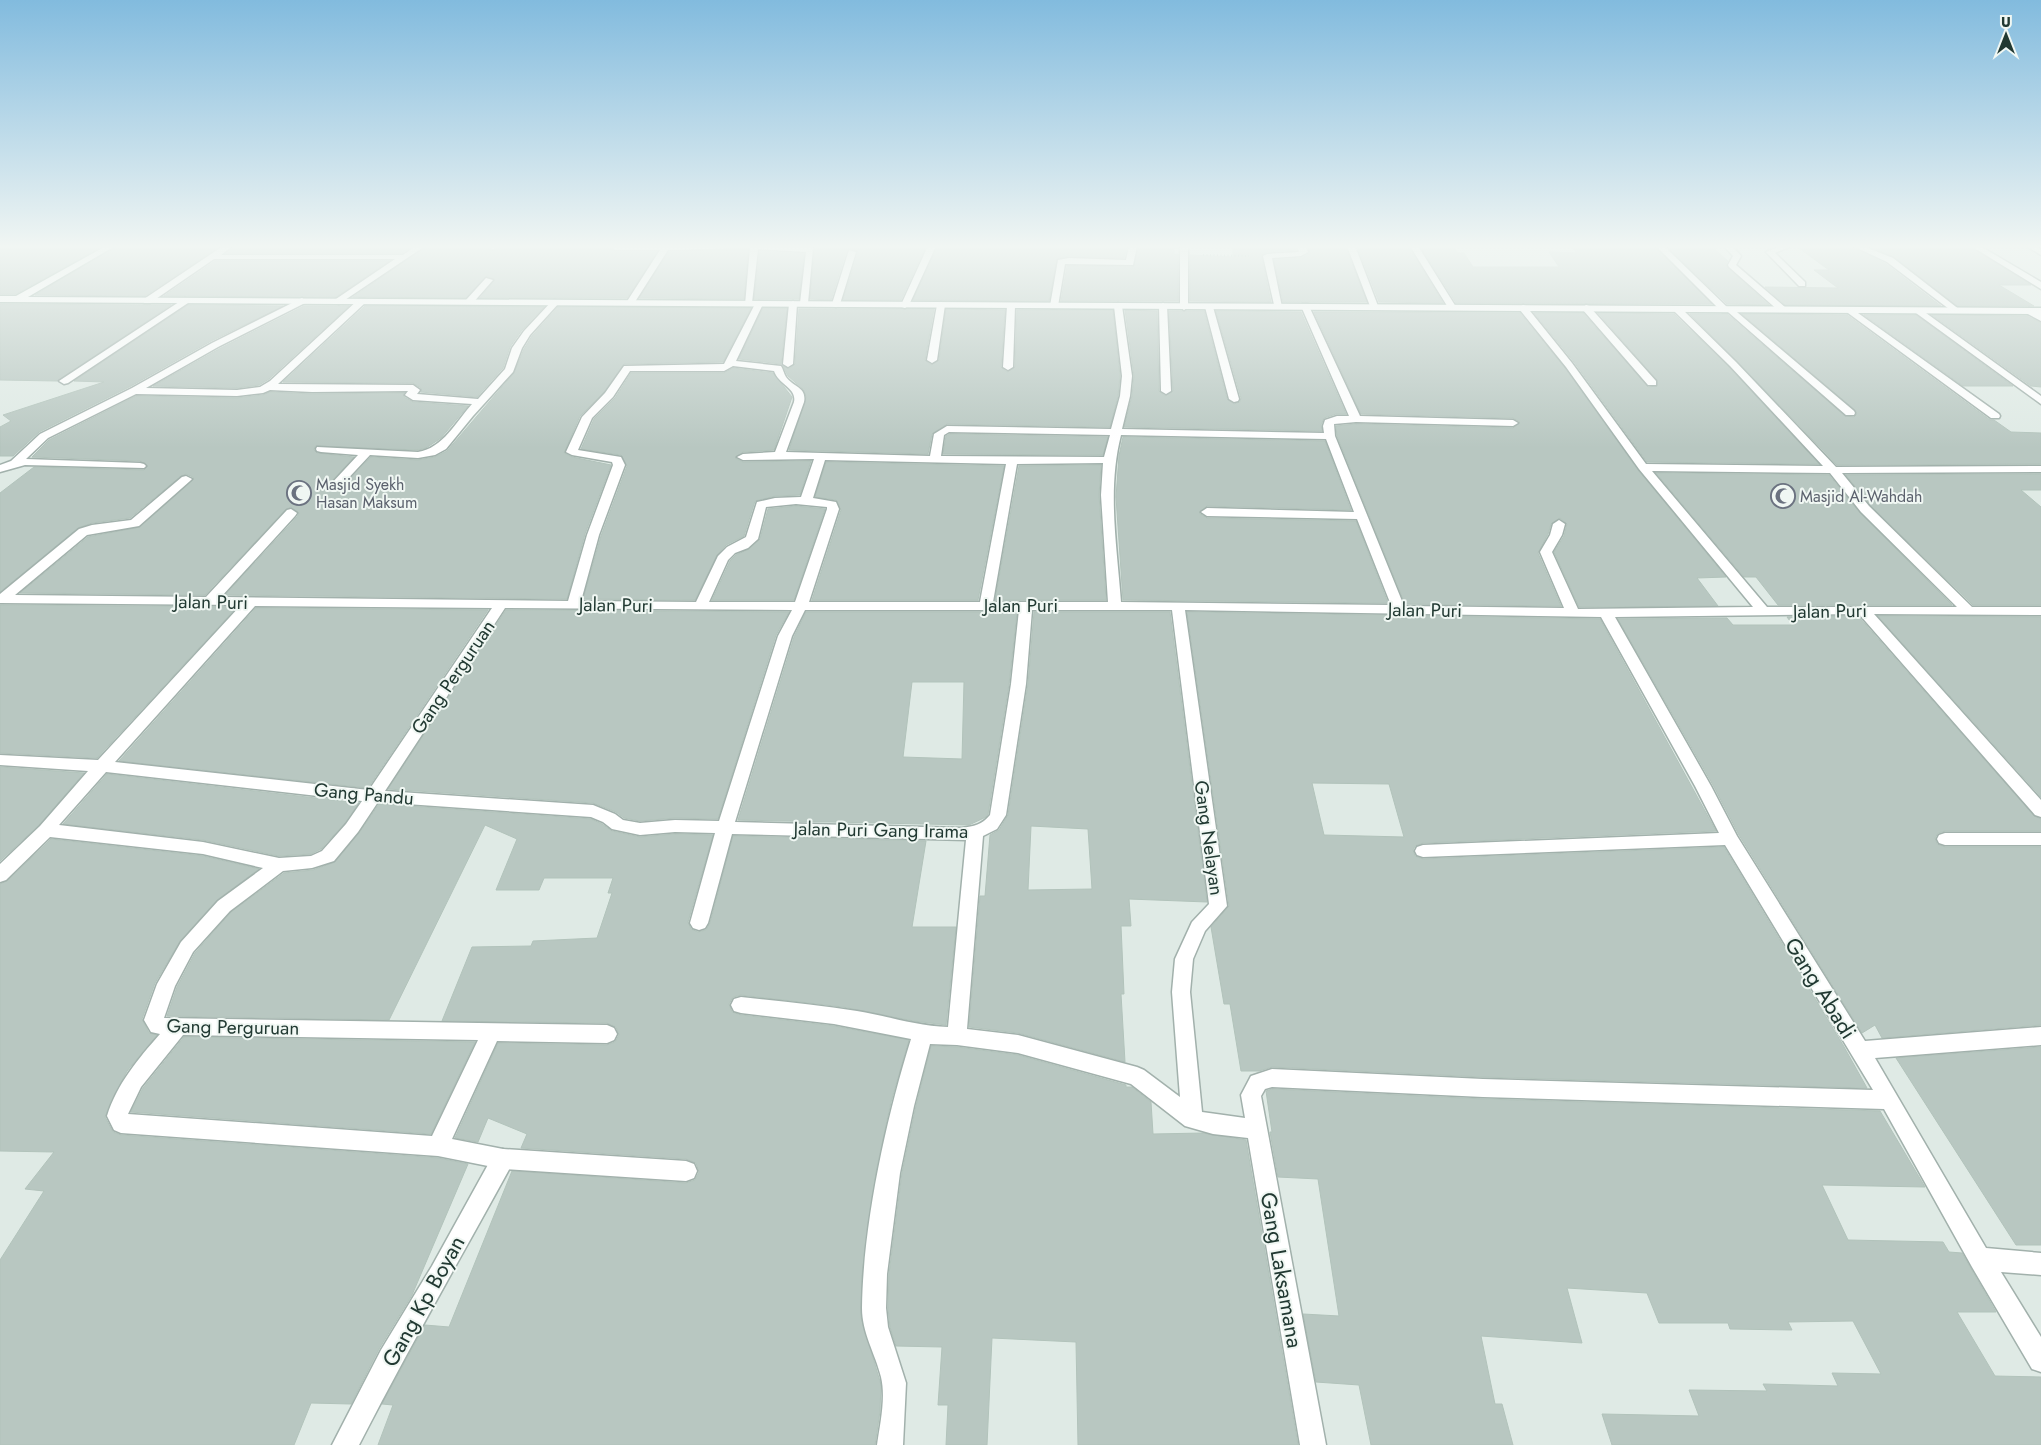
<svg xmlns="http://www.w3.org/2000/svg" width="2041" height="1445" font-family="Jost,sans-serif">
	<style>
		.building { fill: #b8c7c1; stroke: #b2c3bb; fill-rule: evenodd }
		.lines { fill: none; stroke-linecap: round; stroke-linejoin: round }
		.lane-casing { stroke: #a2b1ac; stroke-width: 3 }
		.street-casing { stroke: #a2b1ac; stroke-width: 3 }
		.secondary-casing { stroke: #9fb5ac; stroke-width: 3 }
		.path { stroke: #81ad9d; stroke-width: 2; stroke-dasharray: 1 2.5; stroke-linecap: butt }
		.lane { fill: #fff; fill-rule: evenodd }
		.street { fill: #fff; fill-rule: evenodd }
		.secondary { fill: #fff; fill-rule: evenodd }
		.labels { text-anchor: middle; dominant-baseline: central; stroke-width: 4; stroke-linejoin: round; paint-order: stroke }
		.far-worship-label { font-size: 16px; fill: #5b616d; stroke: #f0f7f3; text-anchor: start }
		.street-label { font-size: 19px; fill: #213932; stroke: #f0f7f3 }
		.near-street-label { font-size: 22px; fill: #213932; stroke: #f0f7f3 }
	</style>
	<rect width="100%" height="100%" fill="#dfeae5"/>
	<!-- building -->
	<path class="building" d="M0,246H103L16,294H0Z
		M117,246H220L145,296L35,295Z
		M234,246H413L402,253H226Z
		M427,246H489L490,250L494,251L502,246H585L583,248H607L616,252H657L627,298H480L495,280L487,276L466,298L353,297Z
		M810,246H926L901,300H843L858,253L850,248L847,249L831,300L810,299L815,248Z
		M938,246H1127L1124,258L1069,256L1057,259L1049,301L913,300Z
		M1139,246H1174V254H1178V301H1061L1067,266L1133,267Z
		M1233,246H1295L1296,250L1267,252L1261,255L1271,302L1190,301V255L1233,257Z
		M1307,246H1345L1367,302H1283L1274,260L1302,258L1310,253Z
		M1357,246H1408L1443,303L1379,302Z
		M1420,246H1453L1457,253H1464L1473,267H1559L1549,252L1577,253L1571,246H1654L1712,304L1456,303Z
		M1666,246H1711L1728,261L1726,264L1728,268L1769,305L1727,304Z
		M1796,246H1851L1886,264L1941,306L1785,305L1765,287L1838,288L1814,270H1829Z
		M1867,246H1968L2031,285H1999L2034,306H1957L1894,257Z
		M748,250L744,299L639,298L669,252Z
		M760,251L804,254L799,299H754Z
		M215,261H389L336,297L164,296Z
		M0,304L144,305H171L57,381L0,380Z
		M188,305L283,306L211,341L131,386L39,432L13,456H0V427L11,421L3,415L104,382L74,381Z
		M304,306H349L269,379L259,385L237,388L153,386L219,349Z
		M365,306L544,307L522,330L510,347L503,368L477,397L421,392V388L413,383L283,382Z
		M558,307L751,308L723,362L624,364L604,392L580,416L564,453L572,457L611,465L585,534L567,599L225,595L297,517L299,513L291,507L286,509L205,595L20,593L88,537L140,527L193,480V477L186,474L181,476L130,518L92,523L78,528L0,592V493L34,467L144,470L148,466L140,461L32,457L49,440L136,396L237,398L263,395L270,392L312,394L404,393V397L413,402L468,406L441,438L426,448L418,450L315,446L314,450L317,453L354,457L330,483L332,487L341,488L371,457L418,460L435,457L447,451L514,373L524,349L532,336Z
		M763,308H787L781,364L739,359Z
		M799,309H934L925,360L931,365L939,360L946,309L1005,310L1001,367L1007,372L1015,367L1017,310H1113L1120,376L1118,396L1110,427L947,424L932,434L928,454L789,450L806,397L803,389L788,376L783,366L789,369L795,364Z
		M1125,310L1157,311L1159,391L1165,396L1173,391L1169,311H1204L1227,399L1234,404L1240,402L1241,398L1216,311L1301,312L1346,414H1336L1324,418L1321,425L1322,431L1124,427L1132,396L1134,376Z
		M1314,312L1520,313L1565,368L1638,470L1726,577L1697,578L1718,606L1579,607L1554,552L1564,536L1567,524L1560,518L1551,524L1548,534L1538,553L1561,606L1405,604L1337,436L1336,426L1356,424L1513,428L1520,422L1513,418L1361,414Z
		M1534,313H1583L1648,387L1657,386V380L1598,313L1674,314L1729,367L1819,464L1647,462L1574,362Z
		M1690,314H1727L1845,416L1854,417L1857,414L1855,410L1742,314L1847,315L1990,420H1994L2011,432L2041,433V464L1837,465L1737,361Z
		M1864,315H1916L2013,386H1963Z
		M1932,315L2027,316L2041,323V387L2031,386Z
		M733,368L773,373L792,397L774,450L743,452L735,458L743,462L811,461L800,495L775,496L755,501L744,536L726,545L717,555L695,600L583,599L601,536L627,466L621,455L581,449L594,419L615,398L631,373H724Z
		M950,434L1108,437L1103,455L943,454L946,436Z
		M1123,437L1325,441L1351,510L1207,506L1199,513L1207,518L1356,521L1388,603L1123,600L1116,497L1119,456Z
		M826,462L1004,466L978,600H812L841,510L836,500L815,497Z
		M1101,465L1099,495L1106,600H995L1019,466Z
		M1656,473L1829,475L1860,513L1952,605H1778L1756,577H1744Z
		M2041,474V490H2021L2041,507V605H1973L1870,505L1846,475Z
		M796,506L825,509L794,600H712L730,561L736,555L749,549L760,539L768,509Z
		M0,605L237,607L97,758L0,753Z
		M256,608L488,610L368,788L119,761Z
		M506,610L789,612L776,635L718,819L675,818L640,821L624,818L616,812L593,803L388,789Z
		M806,612H1017L1009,684L988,814L986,817L969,825L738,820L794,637ZM912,682H964L962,759L903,757Z
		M1034,612H1170L1207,902L1129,899L1131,926H1121L1124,994H1121L1125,1062L1018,1033L969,1027L980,896H985L990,835L999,830L1008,815L1028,684ZM1031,826L1088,829L1092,889L1028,890Z
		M1187,612L1600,619L1716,831L1423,843L1415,846L1413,850L1415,856L1423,859L1724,847L1843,1045L1867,1088L1483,1077L1272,1067L1259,1071H1241L1230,1004H1224L1211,927L1229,906ZM1312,783L1389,784L1404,837L1324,835Z
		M1858,616L2034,816L2041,819V831H1945L1938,833L1935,838L1937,844L1945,847H2041V1025L1882,1038L1875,1025L1862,1033L1739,835L1713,785L1618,619L1727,618L1733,625H1793L1787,617Z
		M1878,616L2041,617V797Z
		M0,767L84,773L39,825L0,861Z
		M107,774L359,803L345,823L321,849L311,854L279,856L203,840L63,824Z
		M379,804L591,819L602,824L612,831L640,837L675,834L713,835L688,922L691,929L698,932L706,930L710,923L733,836L926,841L912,927H956L946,1025L914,1021L843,1007L741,995L733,997L729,1004L732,1012L741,1015L834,1026L909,1040L891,1102L876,1172L862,1275L861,1317L881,1385L880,1411L875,1445H378L393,1405L382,1404L425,1325L449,1327L512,1171L686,1183L695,1180L699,1172L696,1163L686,1159L521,1148L527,1134L488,1118L478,1142L455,1138L498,1043L607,1045L615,1042L619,1035L616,1027L607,1023L442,1021L472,947L531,946L533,941L597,938L612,893H608L613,878H544L539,890H496L517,839L485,825L389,1020L167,1016L177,987L195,953L231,912L284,873L313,870L335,862L359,833Z
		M51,839L203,856L259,869L217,900L180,941L155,983L142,1019L149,1033L157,1035L127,1071L110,1104L105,1117L113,1132L121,1135L438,1158L468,1164L412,1295L379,1349L351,1404L311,1403L294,1445H0V1260L44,1191L25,1189L54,1152L0,1151V884L7,881Z
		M184,1037L475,1042L431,1134L131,1112L143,1088Z
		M931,1046L957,1047L1018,1055L1126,1085V1087H1132L1151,1102L1153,1134L1203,1133L1246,1140L1298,1445H1078L1076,1342L992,1338L987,1445H946L948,1405H938L942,1347L896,1346L890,1327L888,1308L889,1274L902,1173L916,1106Z
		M2041,1047V1245H2016L1896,1058Z
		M1272,1089L1483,1099L1880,1111L1925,1187L1822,1185L1848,1240L1943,1242L1949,1252L1962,1253L1996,1312H1957L1995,1376L2041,1377V1445H1612L1602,1414L1699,1416L1689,1390L1767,1391L1763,1384L1838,1386L1832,1373L1881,1374L1853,1321L1788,1322L1792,1330L1730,1329L1728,1323H1659L1647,1293L1567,1288L1582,1343L1481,1336L1495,1404H1502L1513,1445H1371L1359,1385L1316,1382L1303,1314L1339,1316L1318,1179L1278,1177L1270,1132H1272L1266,1091Z"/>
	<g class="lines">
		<defs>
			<path id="lane" d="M1656,246H1664L1728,308V312H1722Z
				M486,278L493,280L472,304H466V300Z
				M503,1149L511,1152L514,1159L511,1166C460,1259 407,1351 359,1445H332L381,1350L432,1266L495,1152Z"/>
			<path id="street" d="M223,246H232L221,255H403L416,246H425L339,304L336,303V299L395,259H214L150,303H144V299Z
				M491,246H500L494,249H491Z
				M607,246H783L813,248L808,303L804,306L800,303L806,252L758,249L752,303L748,306L745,305L750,248L668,250L633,305H627L626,303L660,250H616Z
				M928,246H936L909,305L905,308L902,307L901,305Z
				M1129,246H1137L1133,265L1065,264L1058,306L1057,308H1051L1050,306L1058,260L1069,258L1126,260Z
				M1180,246H1188V307L1184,310L1180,307Z
				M1297,246H1305L1308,252L1301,256L1272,258L1282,307L1281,309H1275L1263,256L1267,254L1299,252Z
				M1347,246H1355L1378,306L1377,308H1371L1370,306Z
				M1410,246H1418L1456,307L1455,309H1449Z
				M1724,246H1732L1741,256L1736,265L1786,308V312H1780L1729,267L1728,265L1733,256Z
				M1781,246L1789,247L1775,253L1805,282V286H1799L1766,252Z
				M1853,246H1863L1893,258L1960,310L1956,313L1953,312L1887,262Z
				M1971,246H1980L2041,282V289Z
				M2026,246H2035L2041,249V255Z
				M849,250L856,252L840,304L836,307L833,306L832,304Z
				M185,298L189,301L188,303L68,383L64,384L59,381Z
				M302,298L306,301L305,303L218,347L146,388L237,390L260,387L270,381L359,299H365V303L278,384L413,385L420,390L417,394L478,399L505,369L512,348L524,331L552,301L555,300L559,303L530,335L522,348L513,372L473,416L446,449L435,455L418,458L370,455L341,486H333L331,484L358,455L321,452L317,451L316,449L317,447L418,452C443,448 456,422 472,404L413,400L405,395L408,391L312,392L270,390L263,393L237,396L136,394L48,438L26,459L140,463L144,464L146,466L144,468L25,465L0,472V465L11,461L40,434L132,388L212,343Z
				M759,301L763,304L736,361L781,366C783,369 784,374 786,377C793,387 807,387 804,402L786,452L930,456L934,434L947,426L1111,429L1120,396L1122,376L1114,306L1118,303L1122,306L1132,376L1130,396L1122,429L1324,433L1323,426L1325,420L1337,416H1349L1301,306L1302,304H1308L1360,416L1513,420L1518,423L1513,426L1356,422L1334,424L1335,436L1404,606L1564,608L1540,552L1550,535L1553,524L1559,520L1565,524L1562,535L1552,552L1578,609L1753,607L1639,469L1566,367L1520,310L1519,308L1523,305L1526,306L1572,363L1646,464L1823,466L1730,366L1675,312L1674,310L1678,307L1681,308L1736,362L1836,467L2041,466V472L1842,473L1869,506L1972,607H2041V615L1874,614L2041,800V817L2035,815L1859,614L1615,617L1711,786L1737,836L1865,1041L2041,1027V1045L1875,1058L1986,1248L2041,1253V1275L2001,1272L2041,1337V1372L2032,1369L1972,1267L1884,1109L1483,1097L1272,1087L1265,1089L1261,1096L1326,1445H1300L1248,1138L1213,1134L1185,1126L1131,1084L1018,1053L957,1045L930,1044L914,1106L900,1173L887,1274L886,1308L888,1327L906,1383L903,1445H877C880,1424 886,1398 881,1377C875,1353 862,1333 862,1308C863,1224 886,1119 911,1039L834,1024L741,1013L734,1011L731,1005L734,999L741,997C780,1001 818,1005 857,1011C887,1016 917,1026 948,1027L966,840L732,834L708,923L705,928L699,930L693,928L690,923L715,833L675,832L640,835L612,829L603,822L591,817L378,802L358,832L334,861L312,868L283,871L230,911L193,952L175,986L164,1018L607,1025L614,1028L617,1034L614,1040L607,1043L497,1041L452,1139L503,1149L686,1161L694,1164L697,1171L694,1178L686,1181L503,1169L438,1156L121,1133L114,1130L107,1116C117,1084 138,1059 160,1034L151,1032L144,1020L157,984L181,942L218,901L263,868L203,854L50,837L6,880L0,882V864L40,826L88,771L0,765V755L98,760L241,605L0,603V594L79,529L92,525L131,520L182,477L186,476L192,479L190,481L139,526L87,535L15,595L206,597L287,510L291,509L297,513L295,516L221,597L568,601L587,535L613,465L612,462L572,455L566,452L582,417L605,393L624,366L724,364L755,304ZM733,366L774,371C779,385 797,388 794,402L775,452L743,454L737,457L743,460L814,459L801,497L775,498L757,502L746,537L727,547L718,556L696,602L581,601L599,535L625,465L621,457L578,450L592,418L613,397L630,371H724ZM949,432L1110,435L1104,457L941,456L944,435ZM1121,435L1326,439L1354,512L1207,508L1201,512L1207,516L1357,519L1391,605L1121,602C1117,546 1107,490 1121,435ZM825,460L1006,464L980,602H809L839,509L836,502L813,498ZM1103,463L1101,495L1108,602H993L1017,464ZM1652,471L1830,473L1861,512L1957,607H1767ZM796,504L827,507V509L795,602H709L728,560L735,553L748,548L758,539L766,507ZM255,606L492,608L369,790L115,762ZM505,608L792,610L778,636L719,821L675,820L640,823L623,820L615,814L593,805L385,791ZM805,610H1019L1011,684L990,815C982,825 974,826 962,828L735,822L792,636ZM1032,610H1172L1209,904L1192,922L1175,959L1172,992L1180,1097L1144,1070L1137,1067L1018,1035L967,1029L983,836L997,829L1006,815L1026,684ZM1185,610L1601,617L1695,786L1719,833L1423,845L1417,847L1415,851L1417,855L1423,857L1725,845L1873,1090L1483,1079L1272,1069L1251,1076L1241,1095L1245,1118L1202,1112L1190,992L1193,959L1205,931L1227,906ZM106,772L362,801L346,824L322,851L311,856L279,858L203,842L59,825ZM183,1035L478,1040L432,1136L128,1114L141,1087Z
				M793,301L797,304L793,364L788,367L783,364L789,304Z
				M941,302L945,305L937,360L932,363L927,360L937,305Z
				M1011,303L1015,306L1013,367L1008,370L1003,367L1007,306Z
				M1163,303L1167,306L1171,391L1166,394L1161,391L1159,306Z
				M1209,304L1213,307L1239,399L1238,401L1234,402L1229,399L1205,307Z
				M1586,305L1589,306L1656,381V385H1648L1583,310L1582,308Z
				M1731,307L1854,411L1855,413L1854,415H1846L1728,312L1727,310Z
				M1851,308L1999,414L2000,416L1999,418H1991L1848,313L1847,311Z
				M1919,308L2041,396V404L1916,313L1915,311Z
				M2029,308L2041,314V321L2026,313L2025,311Z
				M1945,833H2041V845H1945L1939,843L1937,839L1939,835Z"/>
			<path id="secondary" d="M106,246H115L28,297L2041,308V314L0,302V296H16Z"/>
		</defs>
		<!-- lane casing -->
		<use href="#lane" class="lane-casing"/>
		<!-- street casing -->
		<use href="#street" class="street-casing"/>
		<!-- secondary casing -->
		<use href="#secondary" class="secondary-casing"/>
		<!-- path -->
		<path class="path" d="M1203,255L1249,256"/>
		<!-- lane -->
		<use href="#lane" class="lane"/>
		<!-- street -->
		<use href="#street" class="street"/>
		<!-- secondary -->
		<use href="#secondary" class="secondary"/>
	</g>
	<!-- sky -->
	<linearGradient id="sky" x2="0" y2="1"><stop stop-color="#82bbde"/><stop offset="0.55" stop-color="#f1f6f3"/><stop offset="1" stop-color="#f1f6f3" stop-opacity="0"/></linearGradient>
	<rect width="2041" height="448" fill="url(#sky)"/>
	<!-- icons -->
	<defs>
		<symbol id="mosque-ring" viewBox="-11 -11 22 22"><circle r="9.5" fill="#f0f7f3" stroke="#6b7280" stroke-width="1.5"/><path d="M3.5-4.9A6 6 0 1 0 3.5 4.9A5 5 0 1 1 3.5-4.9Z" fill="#6b7280"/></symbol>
	</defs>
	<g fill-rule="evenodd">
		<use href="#mosque-ring" x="285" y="479" width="28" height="28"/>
		<use href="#mosque-ring" x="1769" y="482" width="28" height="28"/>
	</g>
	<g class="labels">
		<!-- far-worship labels -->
		<g class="far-worship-label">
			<text x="316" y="484">Masjid Syekh<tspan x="316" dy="18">Hasan Maksum</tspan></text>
			<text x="1800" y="496">Masjid Al-Wahdah</text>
		</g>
		<!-- street labels -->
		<g class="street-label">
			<text transform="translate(211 602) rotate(1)">Jalan Puri</text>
			<text transform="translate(616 605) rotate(1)">Jalan Puri</text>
			<text x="1021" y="605">Jalan Puri</text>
			<text transform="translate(1425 610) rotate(1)">Jalan Puri</text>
			<text transform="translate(1830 611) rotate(-1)">Jalan Puri</text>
			<text transform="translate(453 677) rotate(-56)">Gang Perguruan</text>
			<text transform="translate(364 794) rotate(5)">Gang Pandu</text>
			<text transform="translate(881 830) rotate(1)">Jalan Puri Gang Irama</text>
			<text transform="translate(1209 838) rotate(82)">Gang Nelayan</text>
			<text transform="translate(233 1027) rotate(1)">Gang Perguruan</text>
		</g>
		<!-- near-street labels -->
		<g class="near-street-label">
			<text transform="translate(1821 988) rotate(58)">Gang Abadi</text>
			<text transform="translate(1282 1270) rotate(80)">Gang Laksamana</text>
			<text transform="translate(423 1301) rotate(-61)">Gang Kp Boyan</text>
		</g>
	</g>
	<!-- north arrow -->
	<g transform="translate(2006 35)" stroke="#f0f7f3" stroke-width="4" paint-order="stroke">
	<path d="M0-4L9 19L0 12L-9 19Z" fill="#213932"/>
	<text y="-8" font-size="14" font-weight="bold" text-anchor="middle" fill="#213932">U</text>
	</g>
</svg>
